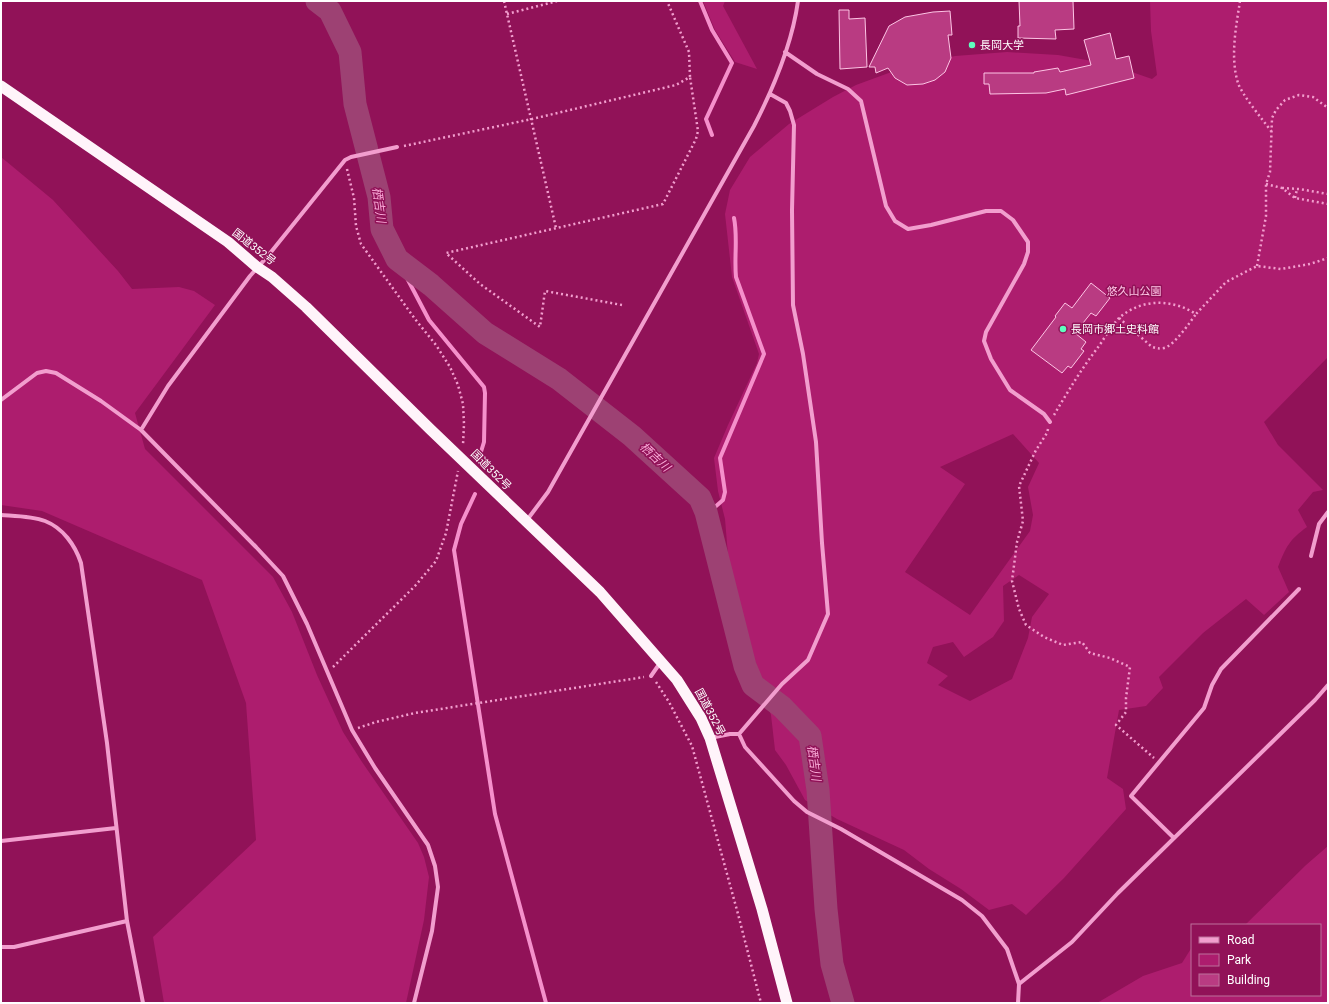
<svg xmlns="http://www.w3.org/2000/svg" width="1329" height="1004" font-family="Roboto,'Noto Sans JP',sans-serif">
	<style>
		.green { fill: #ad1d6e; fill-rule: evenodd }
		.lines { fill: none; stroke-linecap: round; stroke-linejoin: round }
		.stream { stroke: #f590cb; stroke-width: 4 }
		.river { stroke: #9d4173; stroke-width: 23 }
		.building { fill: #b93b82; stroke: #fdc5e5 }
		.path { stroke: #f29ece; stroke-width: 2.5; stroke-dasharray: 2 3; stroke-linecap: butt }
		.minor { stroke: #f29ece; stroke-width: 4 }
		.trunk { stroke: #fff4fa; stroke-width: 11 }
		.poi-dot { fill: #5fffbe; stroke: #911258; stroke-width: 1.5 }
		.labels { text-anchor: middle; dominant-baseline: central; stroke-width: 3; stroke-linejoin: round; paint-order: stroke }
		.poi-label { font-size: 11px; fill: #fff; stroke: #911258; text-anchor: start }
		.street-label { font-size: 11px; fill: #fff; stroke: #911258 }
		.park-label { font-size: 11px; fill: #fdc5e5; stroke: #911258 }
		.water-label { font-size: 12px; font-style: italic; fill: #f9aad7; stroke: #911258 }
	</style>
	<rect width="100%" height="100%" fill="#911258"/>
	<!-- green -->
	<path class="green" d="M703,1H725L723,6L757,69L735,62L715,30Z
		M1150,1H1328V357L1264,422L1278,445L1323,490L1313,492L1298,510L1307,527C1289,540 1286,547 1278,567L1289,592L1264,615L1246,599L1203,633L1159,677L1163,688L1146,706L1119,710L1107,778L1123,789L1126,809L1064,878L1026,915L1012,904L989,910L961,889L929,869L904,850L837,819L805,800L786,765L775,750L771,715L757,672L756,663L750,653L743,631L741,615L733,594V577L728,555L725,519L718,491L714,458L728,425L757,363L759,354L732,277L725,214L730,190L750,157L789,124L833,97L856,85L905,67L955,56L1007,52L1058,55L1109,64L1152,79L1157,75L1151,31ZM1013,434L1039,463L1028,487L1033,515L1030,531L970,615L905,572L965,484L940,467ZM1019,575L1049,594L1032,617L1028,638L1012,679L970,701L938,685L948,676L927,663L933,647L953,642L964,657L993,637L1004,621L1003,586Z
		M1,157L53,200L118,271L132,289L179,287L194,291L215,305L135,413L145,449L273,577L292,612L317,675L343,732L362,762L418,843L424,857L429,877L424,920L406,1003H164L153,937L256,840L246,703L202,580L42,511L1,505Z
		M1328,846V1003H1097L1143,976L1182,963L1192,947V995H1320V925H1245L1306,865Z"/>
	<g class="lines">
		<!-- stream -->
		<path class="stream" d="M700,1L712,30L732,63L706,119L712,135
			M397,259L429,320L484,387L485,393L484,442L480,455
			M475,494L461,524L454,550L495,814L546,1003
			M706,512L715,507L723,500L725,492L720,458L764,354L736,277C734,257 738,237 734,218"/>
		<!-- river -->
		<path class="river" d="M317,1L330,11L350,52L355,104L379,197L382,229L397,259L431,285L485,333L559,379L632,436L700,498L706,512L745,666L753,685L782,707L810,736L818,790L826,909L832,964L843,1003"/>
	</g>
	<!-- building -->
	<path class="building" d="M1019,1H1073L1074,29L1055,30L1056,39L1018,38V26H1020Z
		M839,10H849V19L865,18L867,67L840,69Z
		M950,11L952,35H948L951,58L945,72L935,80L923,84L907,85L895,78L888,68L876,73L875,67H869L889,26L905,17L933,12Z
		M1110,33L1116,59L1129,56L1134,78L1066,95L1065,89L1046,93L990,94L989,84H984V73H1034V72L1058,68L1060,72L1091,65L1084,40Z
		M1091,283L1110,298L1096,316L1091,313L1075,333L1086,342L1081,349L1084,351L1071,368L1068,366L1062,373L1031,350L1056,317L1055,316L1065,303L1072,308Z"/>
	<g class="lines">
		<!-- path -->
		<path class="path" d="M504,1L556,228
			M1240,1C1236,27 1230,57 1238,83C1242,95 1263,120 1271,131
			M507,14L557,1
			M404,146L532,119L676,85L690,77L689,52L667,1
			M347,169L354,198L356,226L361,244L415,319L436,345L450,367L458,385L463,404L464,424L463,445
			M1266,184L1282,188L1295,198L1328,204
			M1282,188L1299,189L1328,194
			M1295,198L1297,189
			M1257,266L1266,216V184L1270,172L1272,118L1276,110L1285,100L1299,95L1313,97L1328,108
			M622,305L545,291L540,327L480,284L446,253L663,204L696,139L698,131L690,77
			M1119,318L1152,347C1156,348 1159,349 1164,348C1174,346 1190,322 1196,314
			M1054,415C1067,393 1080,371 1096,350C1103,341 1111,326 1119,318C1142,298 1172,299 1196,314L1226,282L1257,266L1281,269L1310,264L1328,258
			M1048,429L1047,433L1036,450L1019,486L1023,521L1017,542L1012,581L1019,609L1026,625L1044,637L1063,645L1082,642L1090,653L1110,658L1130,667L1126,698V712L1116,725L1154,758
			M333,667L415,586L436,561L446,533L458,471
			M656,682L669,702L692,746L738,914L761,1003
			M358,728L376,722L415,713L644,677"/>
		<!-- minor -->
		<path class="minor" d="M785,52L817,74L848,89L861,101L886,206L895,221L908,229L931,225L986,211H1001L1013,220L1028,242V252L1024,264L986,332L984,341L991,359L1010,390L1044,414L1050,422
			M1,400L37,373L46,371L56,373L101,401L141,430L256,547L283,576L307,624L352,730L375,768L428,845L435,866L438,887L432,931L414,1003
			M141,430L168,386L250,276L267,257L345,160L351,157L397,147
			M1,515C15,516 32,516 45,521C63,528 75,545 81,563L107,743L127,921L143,1003
			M527,520L548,492L754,126C774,87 792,45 798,1
			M1311,556L1319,524L1328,512
			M651,676L660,663
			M739,734L782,684L808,660L828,614L822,543L816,442L803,354L793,305L792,210L794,125L790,111L786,103L770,94
			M739,734L745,747L794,801L807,812L841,829L962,900L982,916L1007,949L1019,984L1018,1003
			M710,738L730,734H739
			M1174,838L1131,796L1204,708L1212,685L1221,669L1299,589
			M1,841L116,828
			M1,947H14L127,921
			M1019,984L1072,942L1118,893L1315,700L1328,685"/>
		<!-- trunk -->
		<path class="trunk" d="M1,86L228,242L257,267L272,277L306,307L430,429L600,592L677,680L701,718L710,738L762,909L787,1003"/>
	</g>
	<!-- markers -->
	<g class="poi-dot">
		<circle cx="972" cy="45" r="4"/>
		<circle cx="1063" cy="329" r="4"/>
	</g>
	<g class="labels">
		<!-- poi labels -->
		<g class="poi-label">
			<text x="980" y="45">長岡大学</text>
			<text x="1071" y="329">長岡市郷土史料館</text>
		</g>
		<!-- street labels -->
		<g class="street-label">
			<text transform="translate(254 247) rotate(38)">国道352号</text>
			<text transform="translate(491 470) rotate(45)">国道352号</text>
			<text transform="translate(710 712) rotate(62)">国道352号</text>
		</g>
		<!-- park labels -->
		<g class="park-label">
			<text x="1134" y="291">悠久山公園</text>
		</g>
		<!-- water labels -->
		<g class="water-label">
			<text transform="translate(379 205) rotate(82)">栖吉川</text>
			<text transform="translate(655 457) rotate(43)">栖吉川</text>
			<text transform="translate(814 763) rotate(82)">栖吉川</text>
		</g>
	</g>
	<!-- border -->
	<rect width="1329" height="1004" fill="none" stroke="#ffffff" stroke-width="4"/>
	<!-- legend -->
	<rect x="1191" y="924" width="130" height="72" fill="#911258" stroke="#bd719b"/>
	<rect x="1199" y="937" width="20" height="6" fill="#f29ece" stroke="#bd719b"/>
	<text x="1227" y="944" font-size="12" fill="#ffffff">Road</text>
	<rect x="1199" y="954" width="20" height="12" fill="#ad1d6e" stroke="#bd719b"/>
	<text x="1227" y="964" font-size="12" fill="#ffffff">Park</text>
	<rect x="1199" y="974" width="20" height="12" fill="#b93b82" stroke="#bd719b"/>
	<text x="1227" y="984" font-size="12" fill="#ffffff">Building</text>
</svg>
